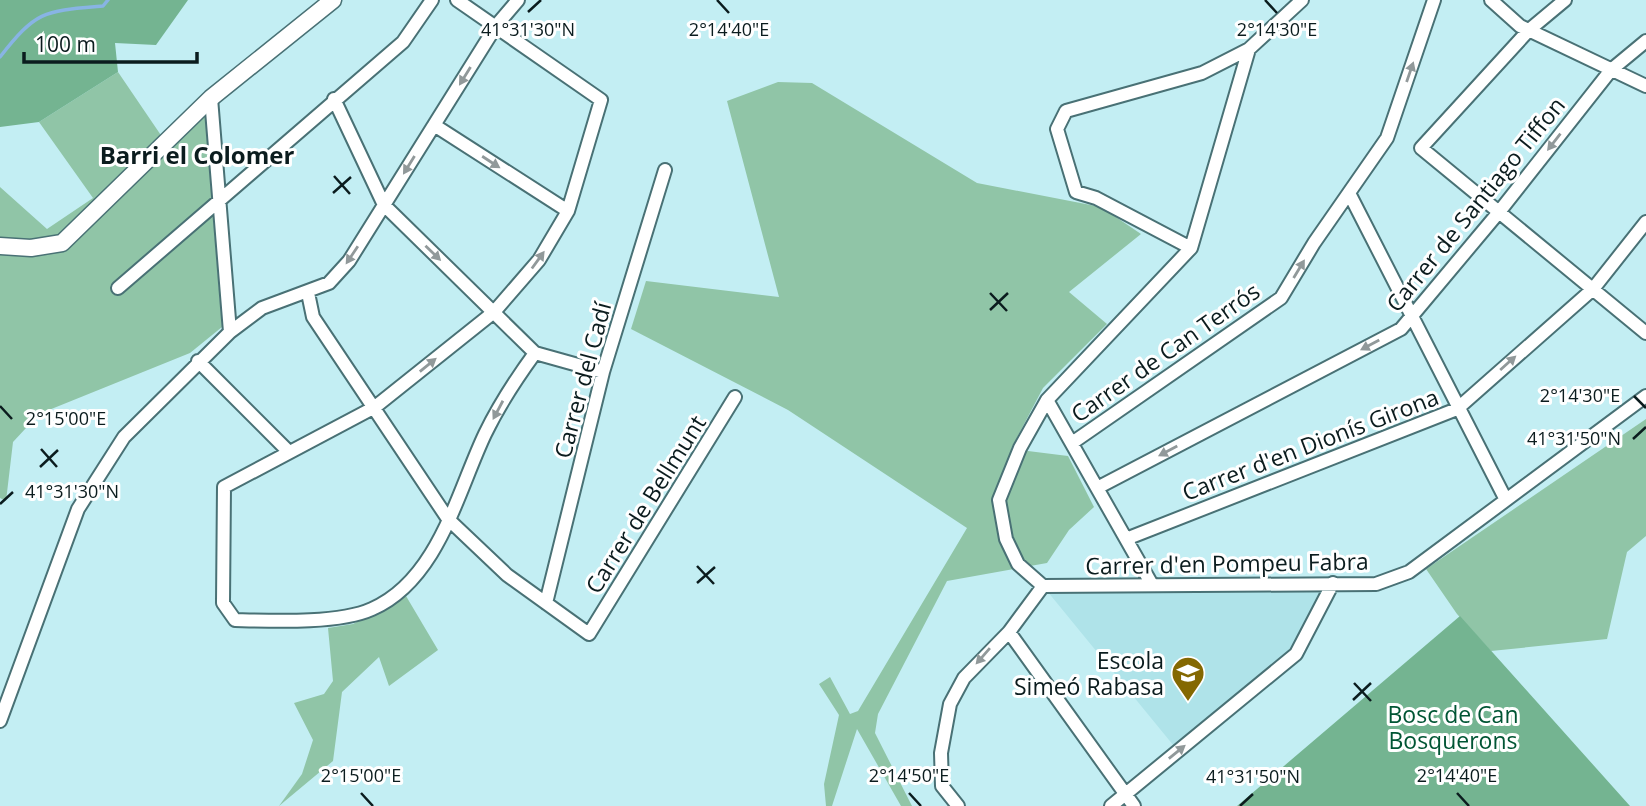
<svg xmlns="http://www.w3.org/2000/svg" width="1646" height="806" font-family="'Open Sans',sans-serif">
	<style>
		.built { fill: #afe3e9 }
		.green { fill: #90c5a7 }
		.forest { fill: #74b491 }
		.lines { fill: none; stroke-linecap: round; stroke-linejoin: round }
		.stream { stroke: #88b4e4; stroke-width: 3.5 }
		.street-casing { stroke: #497175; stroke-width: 16 }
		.secondary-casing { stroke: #497175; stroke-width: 19 }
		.street { stroke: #fff; stroke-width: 12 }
		.secondary { stroke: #fff; stroke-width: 16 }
		.oneway { fill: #91999a }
		.ticks { fill: none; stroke: #0b1c1e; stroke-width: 2.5 }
		.labels { text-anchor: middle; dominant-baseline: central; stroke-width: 6; stroke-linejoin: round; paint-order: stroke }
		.street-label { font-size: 23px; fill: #0b1c1e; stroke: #fff }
		.poi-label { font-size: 23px; fill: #0b1c1e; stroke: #fff; text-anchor: end }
		.park-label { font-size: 23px; fill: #005534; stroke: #fff }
		.neighbourhood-label { font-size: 24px; font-weight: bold; fill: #0b1c1e; stroke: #fff }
		.ticks-label { font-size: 18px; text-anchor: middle; fill: #0b1c1e; stroke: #fff; stroke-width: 6; stroke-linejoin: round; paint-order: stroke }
	</style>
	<rect width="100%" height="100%" fill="#c3eef3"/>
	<!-- built -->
	<path class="built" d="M1333,583L1296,654L1178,751L1043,586Z"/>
	<!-- green -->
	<path class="green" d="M118,72L171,150L205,114L222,327L190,353L39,414L13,442L6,501L0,498V187L47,229L93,198L39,122Z
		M778,82L812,83L977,183L1101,207L1141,234L1069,292L1107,324L1043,388L1011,449L1068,456L1094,507L1069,530L1047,563L947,581L878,714L875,733L912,806H901L857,729L832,806H826L824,784L839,715L819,684L830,677L850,714L858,711L967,528L788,410L631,329L646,281L779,297L727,101Z
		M1646,419V536L1627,552L1607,639L1491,651L1457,614L1426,569Z
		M406,596L438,650L389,686L379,657L342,692L333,761L279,806L302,774L313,740L294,703L324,694L333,681L328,628L353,624Z"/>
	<!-- forest -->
	<path class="forest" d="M0,0H188L156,45L115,43L118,72L39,122L0,127Z
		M1460,616L1630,806H1237Z"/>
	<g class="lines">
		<!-- stream -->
		<path class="stream" d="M0,57C37,10 44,11 103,6L108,0"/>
		<defs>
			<path id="street" d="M457,0L601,100L568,211L539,260L494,312L375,407L224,487L223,603L235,620C272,621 339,624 372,609C438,580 457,493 485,434C499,405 516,379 535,353
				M1491,0L1520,26L1646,86
				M1565,0L1529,30L1421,148L1646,333
				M211,98L230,332
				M334,99L384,205L535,353L603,372
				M434,125L568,211
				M1350,195L1506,500
				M1191,248L1096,198L1076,192L1057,129L1066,111L1202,73L1249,49
				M118,288L403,42L432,0
				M308,293L313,317L448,519L507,575L589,634L735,397
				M198,361L288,451
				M1047,400L1151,583
				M1072,443L1281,298L1314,243L1387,138L1434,0
				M1097,488L1401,329L1499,212L1611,70L1646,41
				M1126,539L1457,409L1593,289L1646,222
				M1043,586L1018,564L1006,539L999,500L1020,448L1047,400L1191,248L1249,49L1302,0
				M1043,586L1376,584L1409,572L1646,396
				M546,603L603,372L665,170
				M1009,632L1134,806
				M0,721L78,509L124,437L230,332L262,308L329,283L349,261L496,26L518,0
				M958,806L942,786L941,753L950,704L964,678L1009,632L1043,586
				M1111,806L1296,654L1333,583"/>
			<path id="secondary" d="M0,246L31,248L62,243L211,98L333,0"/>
		</defs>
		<!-- street casing -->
		<use href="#street" class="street-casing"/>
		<!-- secondary casing -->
		<use href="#secondary" class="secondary-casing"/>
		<!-- street -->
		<use href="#street" class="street"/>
		<!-- secondary -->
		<use href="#secondary" class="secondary"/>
	</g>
	<!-- one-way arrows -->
	<defs><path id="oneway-solid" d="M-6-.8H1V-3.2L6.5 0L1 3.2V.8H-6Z" transform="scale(1.75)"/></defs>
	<g class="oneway">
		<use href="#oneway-solid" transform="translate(1410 72) rotate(-71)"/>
		<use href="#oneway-solid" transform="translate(465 76) rotate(122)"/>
		<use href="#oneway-solid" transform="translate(1554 142) rotate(128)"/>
		<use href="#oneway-solid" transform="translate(491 162) rotate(33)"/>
		<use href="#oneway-solid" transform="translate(409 165) rotate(122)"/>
		<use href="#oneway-solid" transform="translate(433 253) rotate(44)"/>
		<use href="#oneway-solid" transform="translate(352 255) rotate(124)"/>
		<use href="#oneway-solid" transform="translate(538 260) rotate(-54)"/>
		<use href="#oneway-solid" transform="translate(1299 269) rotate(-59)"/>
		<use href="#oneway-solid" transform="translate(1370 345) rotate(152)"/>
		<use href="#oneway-solid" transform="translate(1508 363) rotate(-42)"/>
		<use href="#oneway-solid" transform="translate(428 365) rotate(-39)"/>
		<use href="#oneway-solid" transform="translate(498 410) rotate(118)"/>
		<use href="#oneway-solid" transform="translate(1168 451) rotate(152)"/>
		<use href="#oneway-solid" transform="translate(983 656) rotate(131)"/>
		<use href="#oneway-solid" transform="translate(1177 752) rotate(-39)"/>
	</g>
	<!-- ticks -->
	<path class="ticks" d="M717,0L729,13M1265,0L1277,13M528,12L541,0M334,176L350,194M333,193L351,177M990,293L1007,311M990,310L1008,293M1634,396L1646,408M0,406L12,419M1633,439L1646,427M41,449L57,467M40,467L58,450M0,504L13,492M697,566L714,584M697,583L715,567M1354,683L1371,701M1353,700L1371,683M361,793L373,806M909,793L921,806M1457,793L1469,806M1240,806L1253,794"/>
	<!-- icons -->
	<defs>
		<symbol id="school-pin" viewBox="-11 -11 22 30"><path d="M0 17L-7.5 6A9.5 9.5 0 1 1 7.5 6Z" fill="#846801" stroke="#fff"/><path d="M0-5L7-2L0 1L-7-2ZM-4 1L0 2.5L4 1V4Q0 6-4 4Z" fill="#fff"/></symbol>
	</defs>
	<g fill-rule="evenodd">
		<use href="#school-pin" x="1169" y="654" width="38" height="52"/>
	</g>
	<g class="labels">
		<!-- street labels -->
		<g class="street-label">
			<text transform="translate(1475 204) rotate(-51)">Carrer de Santiago Tiffon</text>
			<text transform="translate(1165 352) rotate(-35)">Carrer de Can Terrós</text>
			<text transform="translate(582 380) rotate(-75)">Carrer del Cadí</text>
			<text transform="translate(1310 444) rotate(-21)">Carrer d'en Dionís Girona</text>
			<text transform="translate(645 504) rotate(-58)">Carrer de Bellmunt</text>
			<text transform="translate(1227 563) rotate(-1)">Carrer d'en Pompeu Fabra</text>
		</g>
		<!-- poi labels -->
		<g class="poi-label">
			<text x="1164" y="660">Escola<tspan x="1164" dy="26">Simeó Rabasa</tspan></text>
		</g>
		<!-- park labels -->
		<g class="park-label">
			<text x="1453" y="714">Bosc de Can<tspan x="1453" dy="26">Bosquerons</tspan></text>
		</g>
		<!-- neighbourhood labels -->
		<g class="neighbourhood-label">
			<text x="197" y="154">Barri el Colomer</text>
		</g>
	</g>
	<g class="ticks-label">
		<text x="528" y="36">41°31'30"N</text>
		<text x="729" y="36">2°14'40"E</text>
		<text x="1277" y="36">2°14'30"E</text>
		<text x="1580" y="402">2°14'30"E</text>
		<text x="66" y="425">2°15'00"E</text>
		<text x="1574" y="445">41°31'50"N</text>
		<text x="72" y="498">41°31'30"N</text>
		<text x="361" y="782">2°15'00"E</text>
		<text x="909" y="782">2°14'50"E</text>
		<text x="1457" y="782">2°14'40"E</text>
		<text x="1253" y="783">41°31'50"N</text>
	</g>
	<!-- scale -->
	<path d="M24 52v10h173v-10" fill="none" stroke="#0b1c1e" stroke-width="3.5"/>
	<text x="35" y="52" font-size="21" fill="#0b1c1e" stroke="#ffffff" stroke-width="5" paint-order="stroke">100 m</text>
</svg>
